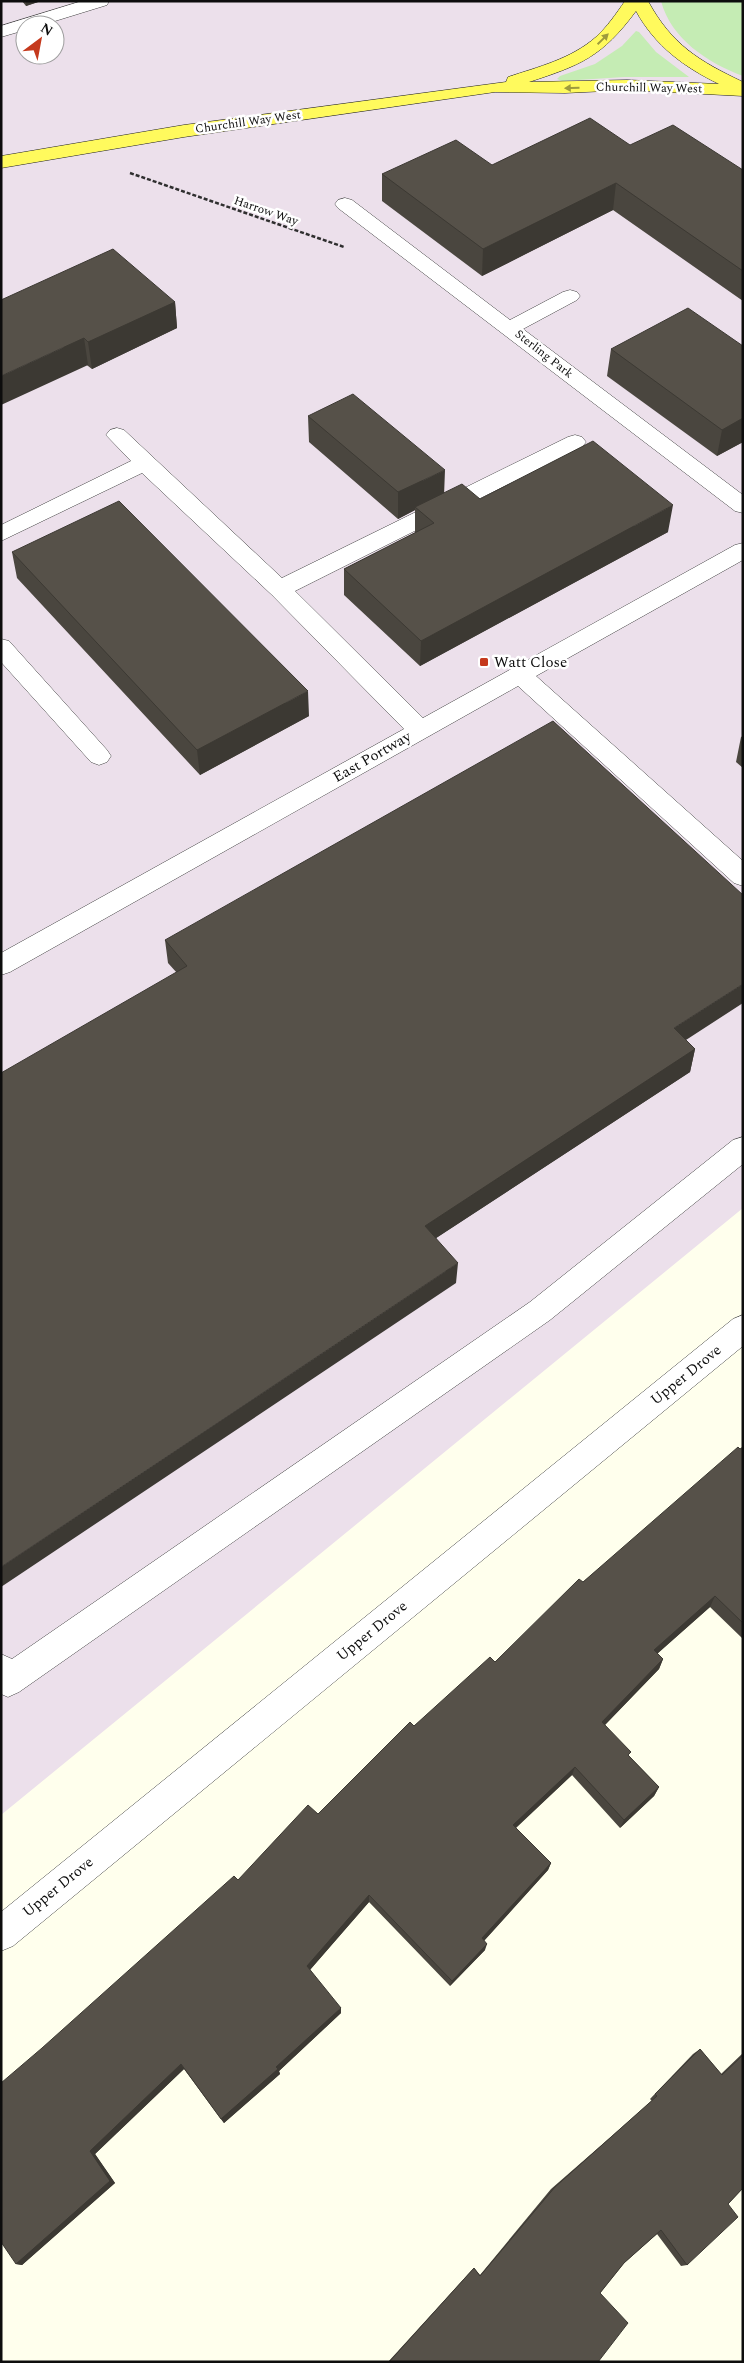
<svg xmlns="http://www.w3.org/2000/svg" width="744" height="2363" font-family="Spectral,serif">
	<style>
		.industrial { fill: #ece0eb; fill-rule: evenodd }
		.green { fill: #c5ecb4 }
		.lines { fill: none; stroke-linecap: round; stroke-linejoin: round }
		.minor-casing { stroke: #404040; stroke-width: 1 }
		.major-casing { stroke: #1e1e1e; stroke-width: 1 }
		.path { stroke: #2f2f2f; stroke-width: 2.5; stroke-dasharray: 4 2; stroke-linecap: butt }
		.minor { fill: #fff; fill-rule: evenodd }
		.major { fill: #fffa5d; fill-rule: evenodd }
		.wall { fill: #4a463f }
		.shaded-wall { fill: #3c3933 }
		.building { fill: #565149; stroke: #3c3933 }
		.oneway { fill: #9e9b3d }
		.poi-dot { fill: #c5391d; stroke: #fff; stroke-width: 2 }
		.labels { text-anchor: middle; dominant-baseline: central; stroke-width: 5; stroke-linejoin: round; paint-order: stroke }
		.far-street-label { font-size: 12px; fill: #0d0d0d; stroke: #fff }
		.poi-label { font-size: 15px; fill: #0d0d0d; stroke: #fff; text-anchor: start }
		.street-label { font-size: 15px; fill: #0d0d0d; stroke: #fff }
	</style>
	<rect width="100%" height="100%" fill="#ffffed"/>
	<!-- industrial -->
	<path class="industrial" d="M1,1H743V1208L1,1815ZM25,25H55V55H25Z"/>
	<!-- green -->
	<path class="green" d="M661,1H743V76C708,63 671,39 661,1Z
		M636,31L639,32L656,52L689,77H624L562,81L557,79L560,76L595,64L622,46Z"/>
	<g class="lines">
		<defs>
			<path id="minor" d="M82,1H109L107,5L42,25H25V30L1,37V26Z
				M345,198L352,200L510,320L563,292L570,290L577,292L580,296L577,300L523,329L743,495V513L735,511L338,208L335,204L338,200Z
				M117,428L124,430L282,578L568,437L575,435L582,437L586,442L582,447L295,591L423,718L735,545L743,543V560L536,676L743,861V886L734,883L518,686L10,972L1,975V953L404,729L272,595L142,473L1,541V525L131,461L106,435L110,430Z
				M1,639L9,641L107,750L111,756L107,762L99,765L91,762L1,662Z
				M743,1137V1164L550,1320L19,1692L8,1697L1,1694V1654L12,1659L530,1302L733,1140Z
				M743,1315V1346L13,1946L1,1951V1912L733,1319Z"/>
			<path id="major" d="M625,1H648C672,45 699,61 743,82V96L627,90L565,93L495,92L184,137L1,168V156L184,125L506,82L508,77C538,67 571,59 596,37C607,27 616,14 625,1ZM636,11C655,46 684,67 719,84L627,80L529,82C581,65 602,57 636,11Z"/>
		</defs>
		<!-- minor casing -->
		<use href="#minor" class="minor-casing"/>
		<!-- major casing -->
		<use href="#major" class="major-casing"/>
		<!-- path -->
		<path class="path" d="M130,173L344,247"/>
		<!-- minor -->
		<use href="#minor" class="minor"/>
		<!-- major -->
		<use href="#major" class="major"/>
	</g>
	<!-- wall -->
	<path class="wall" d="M22,1H41L26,6Z
		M630,145L743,170V301L613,210L482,276L382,201V174L492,165Z
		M1,300L175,302L177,328L92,369Z
		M743,346V442L717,456L607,376L611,349Z
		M308,416L444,493L668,532L420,666L344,595V569L415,533V510L398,519L309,442Z
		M12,552L309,716L200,775L17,578Z
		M743,736V768L736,762L741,737Z
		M165,940L686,1040L695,1049L690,1072L436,1238L456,1283L168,963Z
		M743,1447V1639L710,1607L657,1654L663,1659L659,1669L605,1725L629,1756L659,1787L654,1796L620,1828L572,1775L516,1828L551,1863L548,1870L484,1941L485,1950L450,1986L369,1902L310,1970L341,2013L279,2071L280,2074L224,2123L184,2069L95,2154L115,2183L22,2265L16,2264L238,1880L318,1814L414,1726L495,1662L583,1582Z
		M700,2049L721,2074L743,2053V2188L728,2204L687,2265L681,2266L657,2234L624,2263L600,2293L598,2362H388L472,2270L474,2268L480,2275L551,2189L652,2101L650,2099L693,2054Z"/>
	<!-- shaded-wall -->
	<path class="shaded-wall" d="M26,1H41L26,6Z
		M616,183L613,210L482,276L483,249Z
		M175,302L177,328L92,369L88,342Z
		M84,338L88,365L1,405V376Z
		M743,418V442L717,456L722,430Z
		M445,470L444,496L415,507V510L398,519V492Z
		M673,505L668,532L420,666L421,641Z
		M308,691L309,716L200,775L197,750Z
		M743,984V1003L669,1051L674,1028Z
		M695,1049L690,1072L424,1246L425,1226Z
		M458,1263L456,1283L1,1587V1567Z
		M715,1596L710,1607L650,1660L654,1650Z
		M663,1659L659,1669L599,1731L602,1722Z
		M575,1767L572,1775L510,1833L513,1825Z
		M659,1787L654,1796L620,1828L624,1820Z
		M551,1863L548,1870L480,1945L482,1938Z
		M369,1895V1902L308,1972L307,1966Z
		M487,1944L485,1950L450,1986L452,1981Z
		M341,2008V2013L279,2071L280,2074L224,2123L221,2119L276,2067Z
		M181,2064L184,2069L95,2154L115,2183L22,2265L16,2264L90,2151Z"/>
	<!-- building -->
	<path class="building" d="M590,118L630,145L673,125L743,170V271L616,183L483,249L382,174L456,140L492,165Z
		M113,249L175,302L88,342L84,338L1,376V300Z
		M688,308L743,346V418L722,430L611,349Z
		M353,394L445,470L398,492L308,416Z
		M593,441L673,505L421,641L344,569L434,523L415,507L462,484L480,499Z
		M119,501L308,691L197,750L12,552Z
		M553,721L743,895V984L674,1028L695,1049L425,1226L458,1263L1,1567V1073L187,966L165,940Z
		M738,1447L740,1449L743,1447V1623L715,1596L654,1650L663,1659L602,1722L631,1752L628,1755L659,1787L624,1820L575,1767L513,1825L551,1863L482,1938L487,1944L452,1981L369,1895L307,1966L341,2008L276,2067L278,2069L221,2119L181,2064L90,2151L110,2181L16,2264L1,2242V2083L42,2048L234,1876L238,1880L308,1805L318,1814L410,1722L414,1726L490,1657L495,1662L579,1579L583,1582Z
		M700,2049L722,2075L743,2055V2188L728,2204L738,2217L687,2265L661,2230L624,2263L600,2293L628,2323L598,2362H389L474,2268L480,2276L555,2187L657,2096L655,2094Z"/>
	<!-- one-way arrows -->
	<defs><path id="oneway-solid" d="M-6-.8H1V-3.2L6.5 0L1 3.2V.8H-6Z" transform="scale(1.25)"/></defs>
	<g class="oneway">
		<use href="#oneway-solid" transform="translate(603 39) rotate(-44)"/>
		<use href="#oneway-solid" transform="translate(572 88) rotate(178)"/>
	</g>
	<!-- markers -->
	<rect class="poi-dot" x="479" y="657" width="10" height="10" rx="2.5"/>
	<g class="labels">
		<!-- far-street labels -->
		<g class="far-street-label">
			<text transform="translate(649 88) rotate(1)">Churchill Way West</text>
			<text transform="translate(248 122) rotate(-8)">Churchill Way West</text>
			<text transform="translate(266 211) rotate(19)">Harrow Way</text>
			<text transform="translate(544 354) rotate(38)">Sterling Park</text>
		</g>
		<!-- poi labels -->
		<g class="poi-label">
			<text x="494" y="662">Watt Close</text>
		</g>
		<!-- street labels -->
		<g class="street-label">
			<text transform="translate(372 757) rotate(-30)">East Portway</text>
			<text transform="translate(686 1375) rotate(-39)">Upper Drove</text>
			<text transform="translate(372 1631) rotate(-39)">Upper Drove</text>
			<text transform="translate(58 1887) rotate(-39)">Upper Drove</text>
		</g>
	</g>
	<!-- border -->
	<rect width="744" height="2363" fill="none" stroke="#0d0d0d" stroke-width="5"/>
	<!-- north arrow -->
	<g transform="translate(40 40) rotate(32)"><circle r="24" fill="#ffffff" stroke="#9e9e9e"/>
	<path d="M0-4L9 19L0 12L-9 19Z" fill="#c5391d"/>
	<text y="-8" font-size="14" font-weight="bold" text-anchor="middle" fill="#0d0d0d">N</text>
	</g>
</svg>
